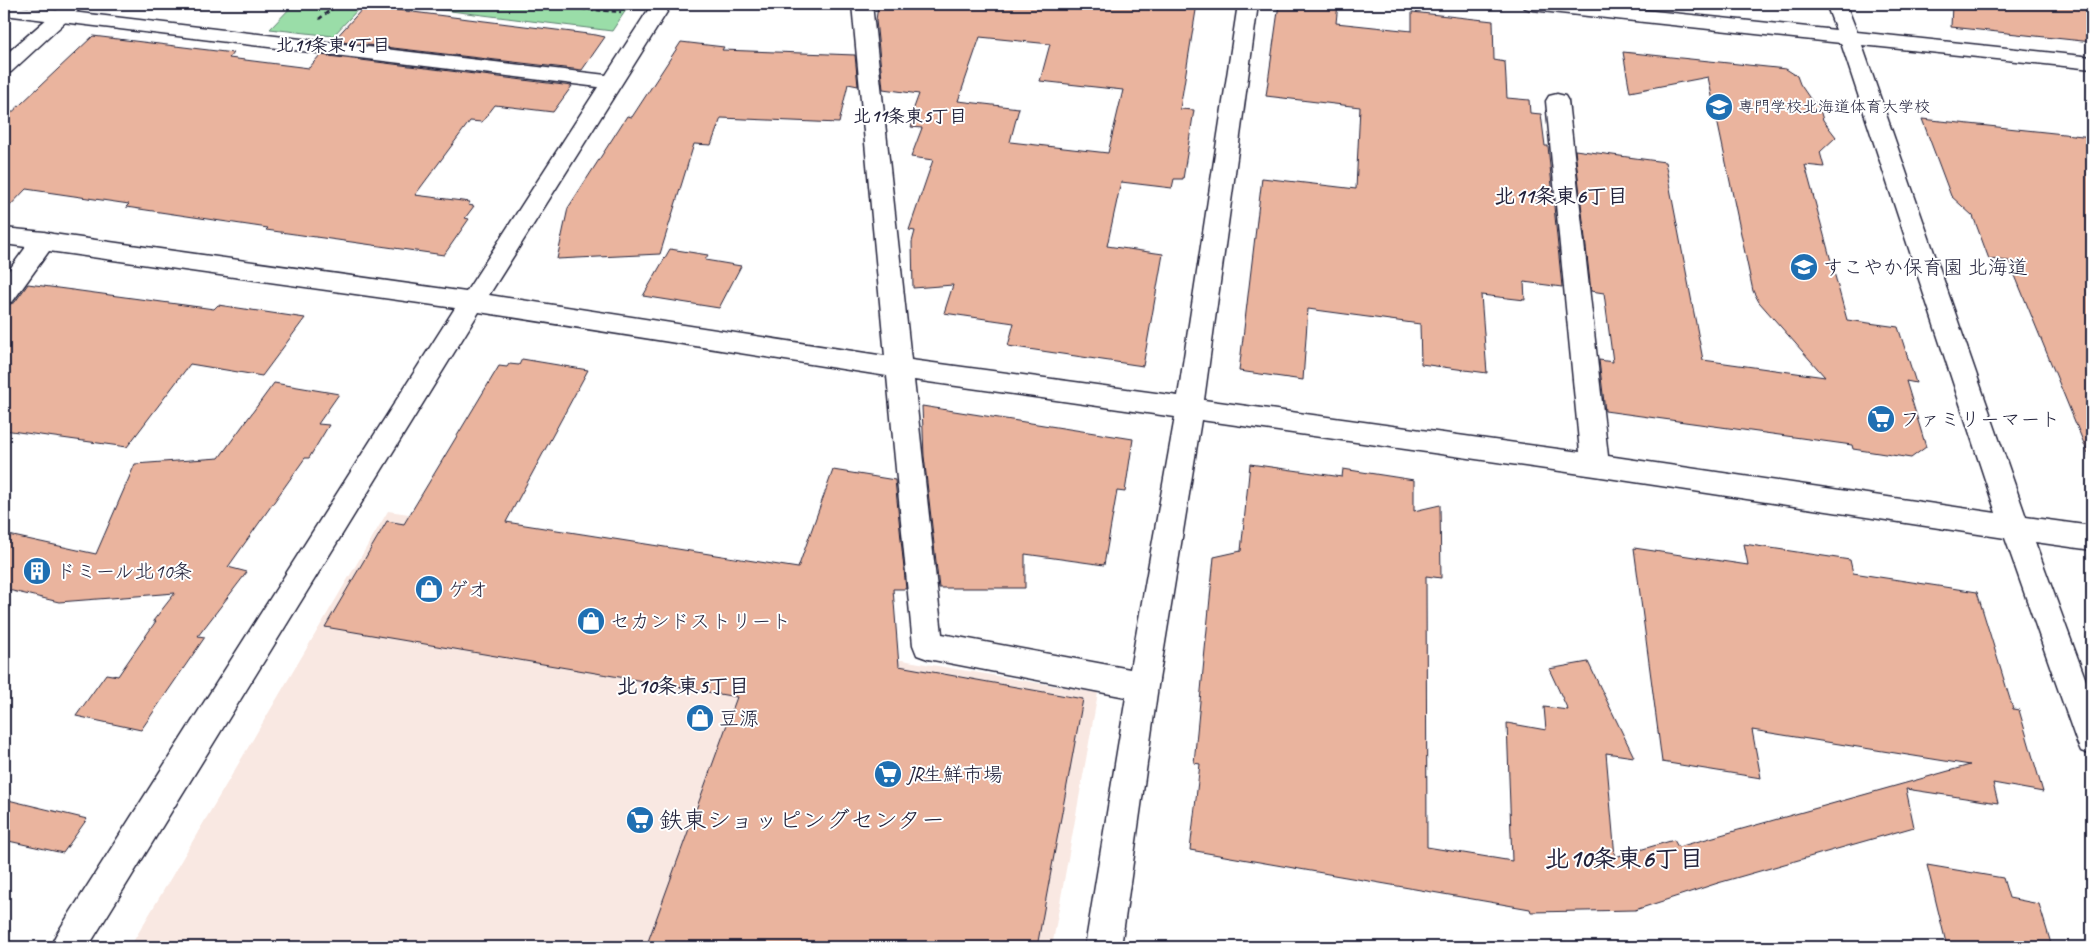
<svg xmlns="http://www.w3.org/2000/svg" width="2096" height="951" font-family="Caveat,'Klee One',sans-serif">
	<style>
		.built { fill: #f9e8e2 }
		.green { fill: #9adda8; stroke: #5e8072 }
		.building { fill: #eab49e; stroke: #22223b; fill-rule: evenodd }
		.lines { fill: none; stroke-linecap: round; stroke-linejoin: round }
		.street-casing { stroke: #22223b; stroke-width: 3 }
		.secondary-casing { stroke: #22223b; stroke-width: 3 }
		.path { stroke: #22223b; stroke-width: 2.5; stroke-dasharray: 4.5 3; stroke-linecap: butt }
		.street { fill: #fff; fill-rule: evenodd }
		.secondary { fill: #fff; fill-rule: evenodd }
		.labels { text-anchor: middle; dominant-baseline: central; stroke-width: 4; stroke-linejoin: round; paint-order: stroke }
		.far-poi-label { font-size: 16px; fill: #22223b; stroke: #fff; text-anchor: start }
		.far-neighbourhood-label { font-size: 18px; font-weight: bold; fill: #22223b; stroke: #fff }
		.poi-label { font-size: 20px; fill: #22223b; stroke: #fff; text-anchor: start }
		.neighbourhood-label { font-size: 21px; font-weight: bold; fill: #22223b; stroke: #fff }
		.near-poi-label { font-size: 24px; fill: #22223b; stroke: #fff; text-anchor: start }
		.near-neighbourhood-label { font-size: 25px; font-weight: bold; fill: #22223b; stroke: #fff }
	</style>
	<rect width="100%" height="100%" fill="#fff"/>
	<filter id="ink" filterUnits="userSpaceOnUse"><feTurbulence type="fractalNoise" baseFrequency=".02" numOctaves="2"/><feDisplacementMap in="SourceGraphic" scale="10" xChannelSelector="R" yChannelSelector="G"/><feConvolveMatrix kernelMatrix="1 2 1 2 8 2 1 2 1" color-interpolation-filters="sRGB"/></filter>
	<g filter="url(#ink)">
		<!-- built -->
		<path class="built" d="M1715,4H1801V5L1788,11Z
			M388,511L781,567L753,635L1098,693L1052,947H130Z"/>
		<!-- green -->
		<path class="green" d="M294,4H363L333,36L270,29Z
			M394,4H630L612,31Z"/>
		<!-- building -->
		<path class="building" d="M939,4H1197L1180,109L1194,110L1183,179H1174L1172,188L1121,182L1107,246L1163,254L1143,366L1008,346L1014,323L944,313L953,285L913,288L912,242L915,231L909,230L933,160L911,157L922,128L911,127L915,117L911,116L919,94L883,89L876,20L878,6L937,8ZM980,37L1050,44L1040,81L1123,90L1108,153L1010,142L1019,108L958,101Z
			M1279,4H1338L1336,23L1412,31V12L1493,21L1494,60L1505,62L1507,98L1529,100L1530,113L1541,114L1545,146H1548L1562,287L1524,282L1525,300L1481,295L1487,373L1421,364L1420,324L1308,309L1303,380L1239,371L1262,178L1356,189L1360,107L1266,96Z
			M1952,4H2092V42L1951,27Z
			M365,6L596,35L605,37L582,70L333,41Z
			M93,36L233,53L229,58L309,68L320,55L572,86L553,112L495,105L482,122L470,121L415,195L470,202L468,205L474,206L465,218L469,219L444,255L266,230L268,228L126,207L129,204L26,189L4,212V120Z
			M681,42L724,47L722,50L855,55L858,86L848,84L839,123L721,118L711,145L694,144L660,254L557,259L568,208L627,116L632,117Z
			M1623,52L1786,69L1797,76L1800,84L1813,103H1818L1823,120L1836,137L1820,152L1824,167L1805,165L1847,320L1898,327L1916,383L1906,381L1926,447L1911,458L1853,449L1852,445L1605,411L1599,360L1613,362L1604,293L1591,291L1575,150L1665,162L1703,360L1825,377L1759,302L1753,291L1708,77L1630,92Z
			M1922,119L2092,137V463L2009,261L1989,259L1973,216L1951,196Z
			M670,249L708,255L705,260L741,266L719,308L643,296Z
			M28,284L214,309L218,305L305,318L262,376L190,364L127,447L4,430V307L15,302Z
			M522,359L588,370L506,522L798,568L833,470L895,480L906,589H893L899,666L1083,699L1037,947H646L737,697L325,627L387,521L404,524L499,366L507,367L509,364L519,365Z
			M274,383L339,394L318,424L329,425L309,458H305L228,567L247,572L198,636L205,637L141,730L76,716L106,674L118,676L156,621H153L175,593L59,602L4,589V534L96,554L135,464L219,458Z
			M922,406L1133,439L1125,492L1117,491L1104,565L1025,554V588H939L924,456Z
			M1250,464L1342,477L1343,469L1414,480V511L1440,505L1441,578L1426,576L1427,847L1512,861L1507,723L1546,730L1544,707L1568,710L1549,669L1588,662L1634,757L1606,753L1615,857L1674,840L1678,847L1970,765L1752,730L1761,778L1662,762L1634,548L1748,565L1744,544L1850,560L1853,573L1977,592L2013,709L2019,710L2043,792L1993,783L1998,803L1906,789L1914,827L1718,883L1635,910L1531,912L1530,909L1190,850L1200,764L1194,763L1214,557L1241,551Z
			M4,799L87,819L63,853L4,840Z
			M1927,865L2003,878L2009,898L2039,904L2052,947H1947Z"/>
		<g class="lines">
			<defs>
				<path id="street" d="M4,4L606,75L652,4H672L489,295L885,356L852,4H872L911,360L1178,396L1238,4H1258L1204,400L1580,452L1546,101L1549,96L1557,94L1565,96L1568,101L1608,456L1996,513L1841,43L1532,10L1525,8L1522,4H1586L1836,30L1826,4H1846L1857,32L2092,57V69L1862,45L2026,517L2092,526V550L2035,542L2092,697V755L2081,751L2076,740L2005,538L1595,476L1201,420L1158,686L1121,947H1085L1126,697L928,659L917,655L913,645L887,376L479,312L88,947H50L56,935L455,308L49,251L13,301L4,304V277L26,247L4,244V228L44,232L53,234L466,292L598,87L4,15ZM914,380L1175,417L1130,669L942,634Z"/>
				<path id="secondary" d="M64,4H85L11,72L4,73V56Z"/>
			</defs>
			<!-- street casing -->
			<use href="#street" class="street-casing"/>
			<!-- secondary casing -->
			<use href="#secondary" class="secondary-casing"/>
			<!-- path -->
			<path class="path" d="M522,4L621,12
				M319,19L338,4"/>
			<!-- street -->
			<use href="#street" class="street"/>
			<!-- secondary -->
			<use href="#secondary" class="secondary"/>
		</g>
	</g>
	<!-- icons -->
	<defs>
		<symbol id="university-disc" viewBox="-11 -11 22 22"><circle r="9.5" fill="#1f6fb2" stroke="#fff"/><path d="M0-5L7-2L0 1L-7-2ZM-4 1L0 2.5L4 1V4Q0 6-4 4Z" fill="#fff"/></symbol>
		<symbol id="school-disc" viewBox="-11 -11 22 22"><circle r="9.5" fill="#1f6fb2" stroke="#fff"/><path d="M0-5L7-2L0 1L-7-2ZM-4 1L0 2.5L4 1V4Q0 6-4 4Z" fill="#fff"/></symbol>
		<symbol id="supermarket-disc" viewBox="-11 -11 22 22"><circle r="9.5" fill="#1f6fb2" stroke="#fff"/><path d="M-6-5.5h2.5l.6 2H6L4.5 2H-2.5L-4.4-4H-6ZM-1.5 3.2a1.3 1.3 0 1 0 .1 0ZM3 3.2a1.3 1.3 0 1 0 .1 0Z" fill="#fff"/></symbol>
		<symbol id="building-disc" viewBox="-11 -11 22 22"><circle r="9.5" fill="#1f6fb2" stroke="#fff"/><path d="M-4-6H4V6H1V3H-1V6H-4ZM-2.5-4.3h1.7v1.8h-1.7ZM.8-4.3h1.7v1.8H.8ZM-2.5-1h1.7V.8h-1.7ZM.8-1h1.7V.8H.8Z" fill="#fff"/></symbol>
		<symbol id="shop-disc" viewBox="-11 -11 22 22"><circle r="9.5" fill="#1f6fb2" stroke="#fff"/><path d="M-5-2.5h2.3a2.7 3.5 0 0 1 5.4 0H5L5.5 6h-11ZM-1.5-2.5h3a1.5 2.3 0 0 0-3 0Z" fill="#fff"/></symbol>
	</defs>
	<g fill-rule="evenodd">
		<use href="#university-disc" x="1703" y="91" width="32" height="32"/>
		<use href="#school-disc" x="1788" y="251" width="32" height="32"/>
		<use href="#supermarket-disc" x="1865" y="403" width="32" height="32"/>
		<use href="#building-disc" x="21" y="555" width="32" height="32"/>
		<use href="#shop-disc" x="413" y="573" width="32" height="32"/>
		<use href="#shop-disc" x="575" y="605" width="32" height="32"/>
		<use href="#shop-disc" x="684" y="702" width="32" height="32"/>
		<use href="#supermarket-disc" x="872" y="758" width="32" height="32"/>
		<use href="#supermarket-disc" x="624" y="804" width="32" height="32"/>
	</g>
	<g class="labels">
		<!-- far-poi labels -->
		<g class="far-poi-label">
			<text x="1738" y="107">専門学校北海道体育大学校</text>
		</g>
		<!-- far-neighbourhood labels -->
		<g class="far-neighbourhood-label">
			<text x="333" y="45">北11条東4丁目</text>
			<text x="910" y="116">北11条東5丁目</text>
		</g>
		<!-- poi labels -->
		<g class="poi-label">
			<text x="1823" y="267">すこやか保育園 北海道</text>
			<text x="1900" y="419">ファミリーマート</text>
			<text x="56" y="571">ドミール北10条</text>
			<text x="448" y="589">ゲオ</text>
			<text x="610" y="621">セカンドストリート</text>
			<text x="719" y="718">豆源</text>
			<text x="907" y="774">JR生鮮市場</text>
		</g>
		<!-- neighbourhood labels -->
		<g class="neighbourhood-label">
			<text x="1561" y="196">北11条東6丁目</text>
			<text x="683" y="686">北10条東5丁目</text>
		</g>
		<!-- near-poi labels -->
		<g class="near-poi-label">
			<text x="659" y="820">鉄東ショッピングセンター</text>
		</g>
		<!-- near-neighbourhood labels -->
		<g class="near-neighbourhood-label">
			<text x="1624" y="859">北10条東6丁目</text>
		</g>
	</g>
	<!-- margin -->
	<rect width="2096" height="951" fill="none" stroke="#fff" stroke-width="20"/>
	<rect x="10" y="10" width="2076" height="931" fill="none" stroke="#22223b" stroke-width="2" filter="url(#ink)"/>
</svg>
